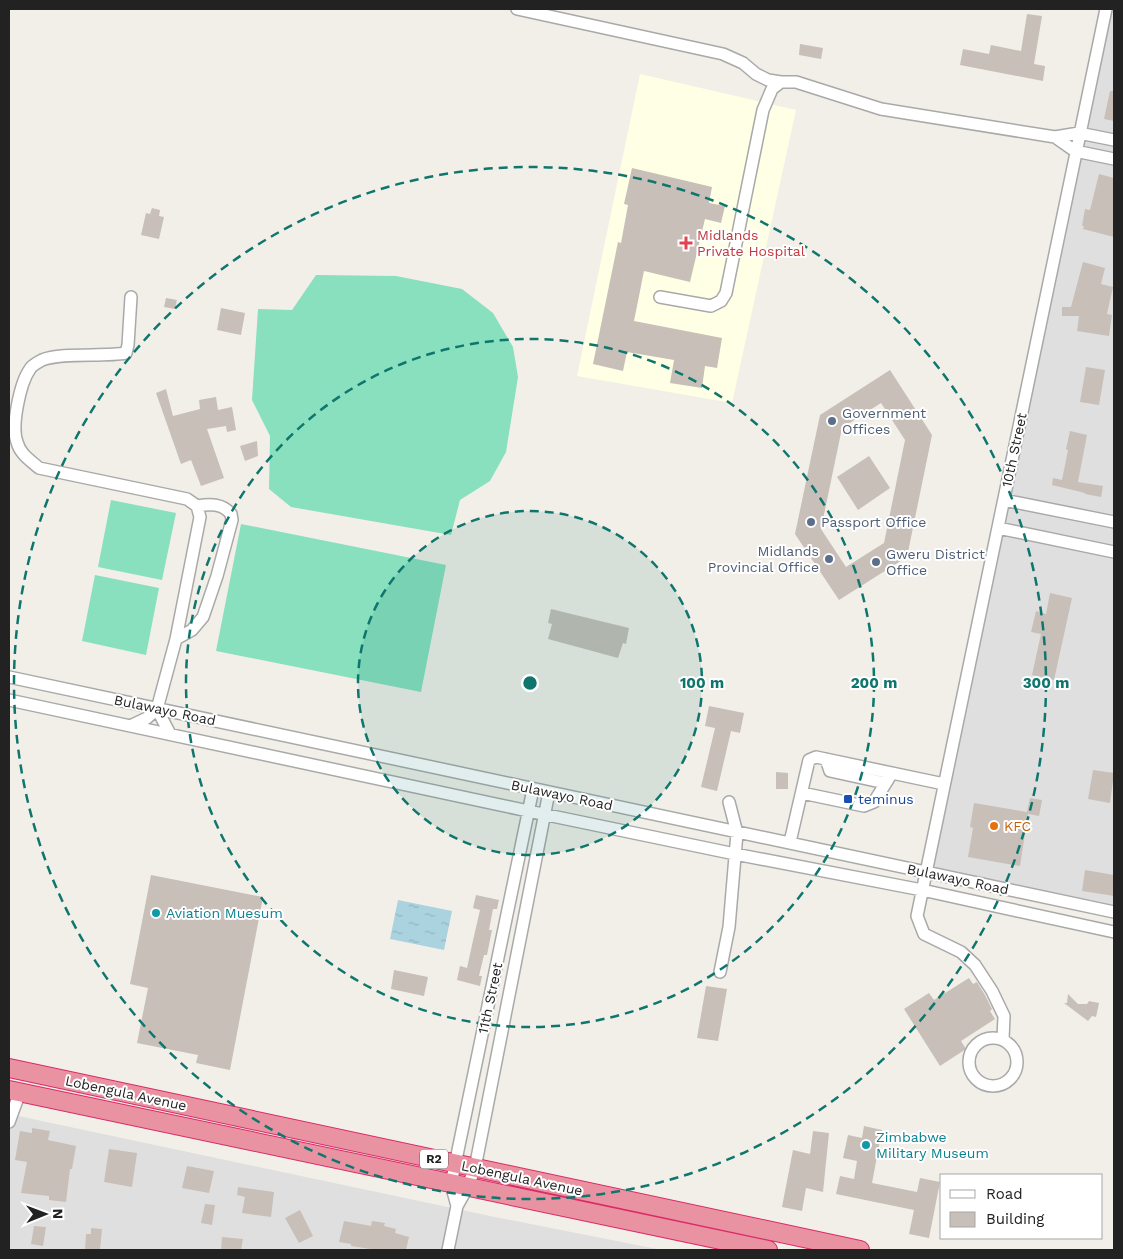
<svg xmlns="http://www.w3.org/2000/svg" width="1123" height="1259" font-family="'Work Sans',sans-serif">
	<style>
		.residential { fill: #e0dfdf }
		.education { fill: #ffffe5 }
		.pitch { fill: #88e0be }
		.water { fill: url(#water-ripples) }
		.building { fill: #c7bfb8; fill-rule: evenodd }
		.lines { fill: none; stroke-linecap: round; stroke-linejoin: round }
		.minor-casing { stroke: #a9a9a9; stroke-width: 14 }
		.highway-casing { stroke: #dc2a67; stroke-width: 20 }
		.minor { stroke: #fff; stroke-width: 11 }
		.highway { stroke: #e892a2; stroke-width: 18 }
		.ring { fill: none; stroke: #0f766e; stroke-width: 2.5; stroke-dasharray: 9 6 }
		.health-dot { fill: #e0444e; stroke: #fff; stroke-width: 2 }
		.service-dot { fill: #5c6f8a; stroke: #fff; stroke-width: 2 }
		.transit-dot { fill: #1a4fb4; stroke: #fff; stroke-width: 2 }
		.food-dot { fill: #e8710a; stroke: #fff; stroke-width: 2 }
		.culture-dot { fill: #0f9aa8; stroke: #fff; stroke-width: 2 }
		.labels { text-anchor: middle; dominant-baseline: central; stroke-width: 4; stroke-linejoin: round; paint-order: stroke }
		.shield { fill: #fff; stroke: #646464; stroke-width: 1 }
		.shield-label { font-size: 12px; font-weight: bold; fill: #222 }
		.health-label { font-size: 14px; fill: #be3a42; stroke: #fff; text-anchor: start }
		.service-label { font-size: 14px; fill: #4e5e75; stroke: #fff; text-anchor: start }
		.street-label { font-size: 14px; fill: #222; stroke: #fff }
		.transit-label { font-size: 14px; fill: #164399; stroke: #fff; text-anchor: start }
		.food-label { font-size: 14px; fill: #c56008; stroke: #fff; text-anchor: start }
		.culture-label { font-size: 14px; fill: #0d838f; stroke: #fff; text-anchor: start }
		.centre { fill: #0f766e; stroke: #fff; stroke-width: 2.5 }
		.ring-label { font-size: 15px; text-anchor: middle; font-weight: bold; fill: #0f766e; stroke: #fff; stroke-width: 4; stroke-linejoin: round; paint-order: stroke }
	</style>
	<defs>
		<pattern id="water-ripples" width="26" height="14" patternUnits="userSpaceOnUse" patternTransform="scale(1.25)"><rect width="26" height="14" fill="#aad3df"/><path d="M2 4q2-2 4 0t4 0M15 11q2-2 4 0t4 0" fill="none" stroke="#92b5bf"/></pattern>
	</defs>
	<rect width="100%" height="100%" fill="#f2efe9"/>
	<!-- residential -->
	<path class="residential" d="M1109,9H1114V907L929,866Z
		M9,1114L490,1216L662,1250H9Z"/>
	<!-- education -->
	<path class="education" d="M640,74L796,110L732,403L577,376Z"/>
	<!-- pitch -->
	<path class="pitch" d="M316,275L396,276L462,289L493,313L513,347L518,377L506,452L490,481L460,500L451,535L291,507L269,489L270,436L252,400L258,309L292,310Z
		M111,500L176,513L162,580L98,567Z
		M241,524L446,565L421,692L216,651Z
		M95,575L159,588L146,655L82,641Z"/>
	<!-- water -->
	<path class="water" d="M398,900L452,911L444,950L390,939Z"/>
	<!-- building -->
	<path class="building" d="M1027,14L1042,16L1034,64L1045,66L1043,81L960,65L963,49L989,54L991,45L1021,51Z
		M800,44L823,48L821,59L799,55Z
		M1110,91H1114V121L1104,119Z
		M632,168L712,187L709,203L725,206L721,223L705,219L690,282L644,271L634,321L722,338L717,368L705,366L702,388L670,383L674,360L627,352L623,371L593,364L618,242L621,243L628,205L624,204Z
		M1099,174L1114,178V237L1083,229L1084,226H1082L1085,209L1090,210Z
		M152,208L160,210L159,216L164,217L159,239L141,235L146,213L150,214Z
		M1083,262L1105,268L1101,284L1113,287L1107,314L1112,315L1109,336L1077,331L1079,316H1062V307H1071Z
		M166,298L177,300L175,309L164,307Z
		M221,308L245,313L241,335L217,330Z
		M1086,367L1105,370L1099,405L1080,402Z
		M890,370L932,435L907,557L839,600L795,534L820,415ZM881,403L905,440L884,543L846,567L821,529L842,428Z
		M166,389L173,416L200,409L199,400L216,397L218,410L232,407L236,430L227,432L226,426L207,429L224,478L201,486L191,460L181,464L156,393Z
		M1070,431L1087,435L1078,482L1103,486L1101,497L1085,494V493L1052,485L1053,478L1062,480L1068,450L1066,449Z
		M257,441L258,456L245,461L240,446Z
		M869,456L890,488L858,510L837,477Z
		M1050,593L1072,598L1054,680L1032,675L1041,634L1031,632L1036,611L1046,614Z
		M551,609L629,628L626,644L623,643L618,658L548,639L552,624L548,623Z
		M709,706L744,713L740,733L731,731L717,791L701,787L715,728L705,726Z
		M1093,770L1114,773L1110,803L1088,799Z
		M776,772L788,773V789H776Z
		M1030,798L1042,800L1039,816L1028,814L1020,866L968,857L973,828L970,827L974,803L1027,812Z
		M1085,870L1114,875V896L1082,891Z
		M151,875L263,897L230,1070L196,1063L198,1055L137,1043L148,988L130,984Z
		M476,895L499,900L497,909H493L489,930H492L487,955H484L479,976H482L480,986L457,980L460,966L467,968L474,936L480,910L473,908Z
		M394,970L428,977L424,996L391,989Z
		M969,978L973,984L977,982L985,995L992,1009L990,1011L995,1019L961,1041L966,1049L940,1066L904,1009L929,993L934,1000Z
		M706,986L727,989L718,1041L697,1038Z
		M1068,994L1078,1004H1087L1089,1001L1099,1003L1096,1017L1092,1016L1088,1021L1064,1003H1067Z
		M864,1126L882,1130L872,1183L917,1192L920,1178L940,1182L929,1238L909,1234L914,1210L836,1194L840,1176L854,1179L857,1161L843,1158L848,1135L862,1138Z
		M32,1128L50,1131L48,1140L76,1146L72,1169H70L66,1202L49,1200V1196L21,1193L27,1162L15,1160L20,1131L32,1133Z
		M813,1131L829,1133L823,1192L806,1188L802,1211L782,1207L793,1150L810,1154Z
		M109,1149L137,1153L132,1187L104,1182Z
		M187,1166L214,1171L209,1193L182,1188Z
		M238,1187L274,1192L271,1217L242,1213L245,1197L237,1195Z
		M205,1204L215,1205L212,1225L201,1223Z
		M300,1210L313,1236L299,1243L285,1218Z
		M344,1221L371,1226L372,1221L385,1223L384,1226L396,1229L395,1233L409,1237L406,1250H377L351,1246V1244L339,1242Z
		M34,1226L46,1227L43,1246L31,1244Z
		M91,1228L102,1229L100,1250H85L86,1234H91Z
		M222,1237L243,1239L241,1250H221Z"/>
	<g class="lines">
		<defs>
			<path id="minor" d="M517,9L723,54L743,63L756,74L768,80L781,82
				M1055,137L1075,151L1114,159
				M660,297L711,306L721,301L726,293L763,110L772,89L781,82H796L881,109L1055,137L1079,133L1114,140
				M1004,500L1114,522
				M998,528L1114,552
				M176,639L192,630L203,617L217,576L232,520L231,514C222,503 210,504 197,506
				M9,677L1114,912
				M9,700L528,811L735,854L922,890L1114,932
				M157,709L170,734
				M130,726L147,718L157,709L176,639L200,517L197,506L187,499L39,468C30,460 20,454 17,442C11,426 20,383 30,369C32,365 39,362 42,360C61,352 104,357 126,353L128,345L131,297
				M826,759L830,771L885,783
				M802,793L864,806L874,802L892,773
				M790,842L809,760L816,757L944,784
				M720,972L729,927L737,833L729,802
				M969 1062a24 24 0 1 1 48 0a24 24 0 1 1-48 0Z
				M1003,1039L1004,1016L992,991L975,965L961,952L924,934L917,916L1106,9
				M9,1122L20,1092
				M457,1206L451,1184L533,789
				M448,1250L457,1206L467,1188L475,1168L549,792"/>
			<path id="highway" d="M9,1068L860,1250
				M9,1090L768,1250"/>
		</defs>
		<!-- minor casing -->
		<use href="#minor" class="minor-casing"/>
		<!-- highway casing -->
		<use href="#highway" class="highway-casing"/>
		<!-- minor -->
		<use href="#minor" class="minor"/>
		<!-- highway -->
		<use href="#highway" class="highway"/>
	</g>
	<!-- distance rings -->
	<circle cx="530" cy="683" r="172" fill="#0f766e" fill-opacity=".12"/>
	<g class="ring">
		<circle cx="530" cy="683" r="172"/>
		<circle cx="530" cy="683" r="344"/>
		<circle cx="530" cy="683" r="516"/>
	</g>
	<!-- markers -->
	<path class="health-dot" d="M683.5 235.5h5v5h5v5h-5v5h-5v-5h-5v-5h5z"/>
	<g class="service-dot">
		<circle cx="832" cy="421" r="5"/>
		<circle cx="811" cy="522" r="5"/>
		<circle cx="829" cy="559" r="5"/>
		<circle cx="876" cy="562" r="5"/>
	</g>
	<rect class="transit-dot" x="843" y="794" width="10" height="10" rx="2.5"/>
	<circle class="food-dot" cx="994" cy="826" r="5"/>
	<g class="culture-dot">
		<circle cx="156" cy="913" r="5"/>
		<circle cx="866" cy="1145" r="5"/>
	</g>
	<g class="labels">
		<!-- shield labels -->
		<rect class="shield" x="420" y="1149.5" width="28" height="19" rx="4"/>
		<g class="shield-label">
			<text x="434" y="1159">R2</text>
		</g>
		<!-- health labels -->
		<g class="health-label">
			<text x="697" y="235">Midlands<tspan x="697" dy="16">Private Hospital</tspan></text>
		</g>
		<!-- service labels -->
		<g class="service-label">
			<text x="842" y="413">Government<tspan x="842" dy="16">Offices</tspan></text>
			<text x="821" y="522">Passport Office</text>
			<text x="819" y="551" text-anchor="end">Midlands<tspan x="819" dy="16">Provincial Office</tspan></text>
			<text x="886" y="554">Gweru District<tspan x="886" dy="16">Office</tspan></text>
		</g>
		<!-- street labels -->
		<g class="street-label">
			<text transform="translate(1014 450) rotate(-78)">10th Street</text>
			<text transform="translate(165 710) rotate(12)">Bulawayo Road</text>
			<text transform="translate(562 795) rotate(12)">Bulawayo Road</text>
			<text transform="translate(958 879) rotate(12)">Bulawayo Road</text>
			<text transform="translate(490 998) rotate(-78)">11th Street</text>
			<text transform="translate(126 1093) rotate(12)">Lobengula Avenue</text>
			<text transform="translate(522 1178) rotate(12)">Lobengula Avenue</text>
		</g>
		<!-- transit labels -->
		<g class="transit-label">
			<text x="858" y="799">teminus</text>
		</g>
		<!-- food labels -->
		<g class="food-label">
			<text x="1004" y="826">KFC</text>
		</g>
		<!-- culture labels -->
		<g class="culture-label">
			<text x="166" y="913">Aviation Muesum</text>
			<text x="876" y="1137">Zimbabwe<tspan x="876" dy="16">Military Museum</tspan></text>
		</g>
	</g>
	<circle cx="530" cy="683" r="8" class="centre"/>
	<g class="ring-label">
		<text x="702" y="688">100 m</text>
		<text x="874" y="688">200 m</text>
		<text x="1046" y="688">300 m</text>
	</g>
	<!-- border -->
	<rect width="1123" height="1259" fill="none" stroke="#222222" stroke-width="20"/>
	<!-- legend -->
	<rect x="940" y="1174" width="162" height="65" fill="#ffffff" stroke="#a7a7a7"/>
	<rect x="950" y="1190" width="25" height="8" fill="#ffffff" stroke="#a7a7a7"/>
	<text x="986" y="1199" font-size="15" fill="#222222">Road</text>
	<rect x="950" y="1212" width="25" height="15" fill="#c7bfb8" stroke="#a7a7a7"/>
	<text x="986" y="1224" font-size="15" fill="#222222">Building</text>
	<!-- north arrow -->
	<g transform="translate(45 1214) rotate(89)" stroke="#ffffff" stroke-width="4" paint-order="stroke">
	<path d="M0-4L9 19L0 12L-9 19Z" fill="#222222"/>
	<text y="-8" font-size="14" font-weight="bold" text-anchor="middle" fill="#222222">N</text>
	</g>
</svg>
